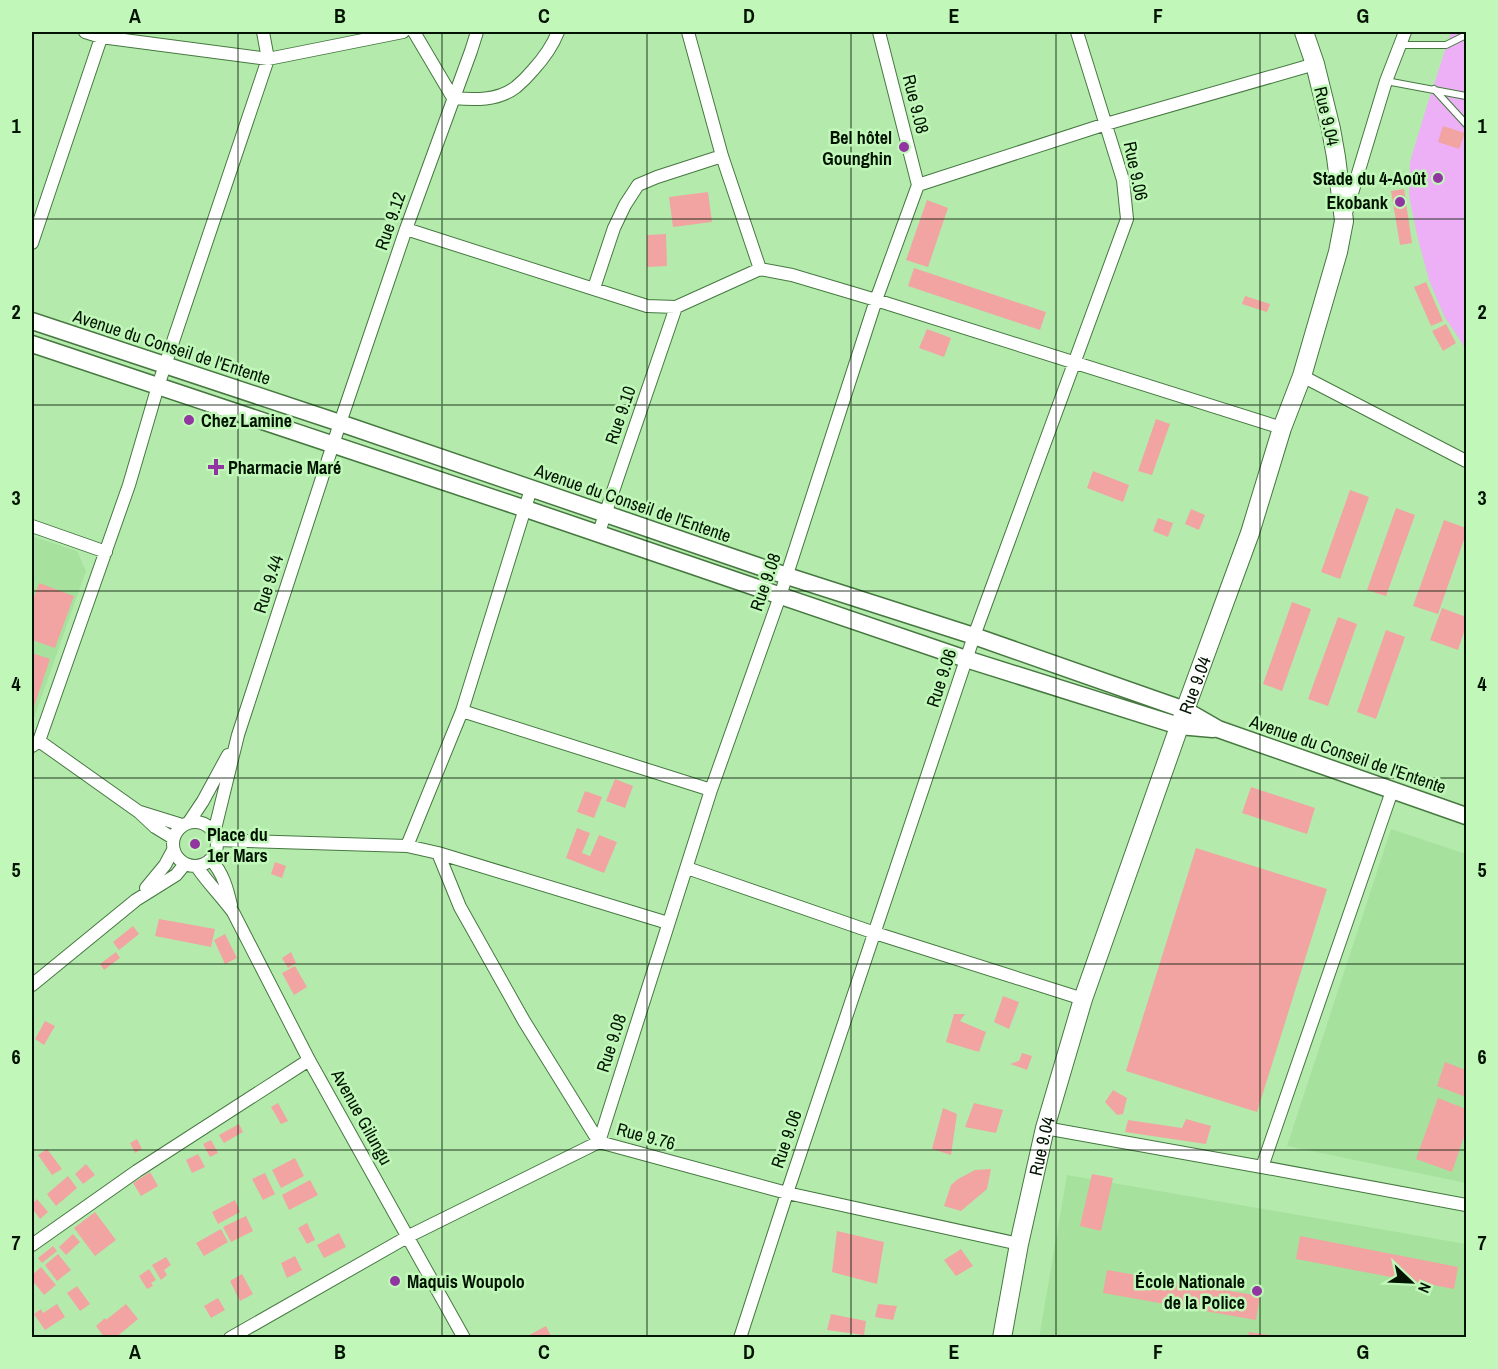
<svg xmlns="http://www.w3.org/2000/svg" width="1498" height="1369" font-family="'Archivo Narrow',sans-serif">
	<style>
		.built { fill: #a6e29e }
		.green { fill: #edaff6 }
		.building { fill: #f1a4a1 }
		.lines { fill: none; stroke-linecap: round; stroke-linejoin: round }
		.service-casing { stroke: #467840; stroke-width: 8 }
		.minor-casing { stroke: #467840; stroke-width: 14 }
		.tertiary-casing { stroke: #467840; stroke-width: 19 }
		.secondary-casing { stroke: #467840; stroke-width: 20 }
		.service { stroke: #fff; stroke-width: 6 }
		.minor { stroke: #fff; stroke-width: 12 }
		.tertiary { stroke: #fff; stroke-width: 16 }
		.secondary { stroke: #fff; stroke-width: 18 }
		.grid { fill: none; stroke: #021401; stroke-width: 1.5; stroke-opacity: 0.55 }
		.poi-dot { fill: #9135a0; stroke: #c1f8ba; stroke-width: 2 }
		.labels { text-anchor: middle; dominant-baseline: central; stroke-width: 5; stroke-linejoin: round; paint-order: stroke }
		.street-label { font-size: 18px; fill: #021401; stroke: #c1f8ba }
		.poi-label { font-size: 18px; font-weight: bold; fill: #021401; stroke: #c1f8ba; text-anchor: end }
		.neatline { fill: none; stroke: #021401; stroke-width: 2 }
		.grid-label { font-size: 20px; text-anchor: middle; font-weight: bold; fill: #021401 }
	</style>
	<rect width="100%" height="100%" fill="#b4ebad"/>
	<!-- built -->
	<path class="built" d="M32,536L77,551L86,571L32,724Z
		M1391,829L1466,854V1183L1287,1146Z
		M1067,1175L1466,1244V1337L1039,1338Z"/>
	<!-- green -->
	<path class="green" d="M1451,32H1466V349L1444,316L1429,280L1417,235L1409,195L1410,162L1425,112Z"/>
	<!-- building -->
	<path class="building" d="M1443,126L1465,133L1459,149L1438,142Z
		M1404,189L1412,243L1400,245L1391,191Z
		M708,192L712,222L673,227L669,197Z
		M927,200L948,208L928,267L906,260Z
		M666,234L667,266L647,267V235Z
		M914,268L1046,312L1040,330L908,286Z
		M1426,282L1443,321L1431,326L1414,287Z
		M1245,296L1270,304L1267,312L1242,304Z
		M1446,324L1456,343L1443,351L1432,331Z
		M927,329L951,338L944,357L919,348Z
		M1156,419L1170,424L1152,475L1138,471Z
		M1093,471L1129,485L1123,502L1087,488Z
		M1350,490L1369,497L1340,579L1321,572Z
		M1396,508L1415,515L1386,596L1367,590Z
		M1191,509L1205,515L1199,530L1185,524Z
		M1158,518L1173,523L1168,537L1153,531Z
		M1444,520L1466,528V534L1438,614L1413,606Z
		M39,583L74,596L55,648L32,640V603Z
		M1292,602L1311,609L1282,691L1263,684Z
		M1442,608L1466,617V626L1458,650L1430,640Z
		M1338,617L1357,624L1328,706L1308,699Z
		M1386,630L1405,637L1376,719L1357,712Z
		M32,653L50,659L32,713Z
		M615,779L633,786L625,808L606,801Z
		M1251,787L1315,808L1307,834L1242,813Z
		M585,791L602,797L594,818L577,812Z
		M577,828L590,833L582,853L590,856L599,835L617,842L604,873L566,858Z
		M1196,848L1327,889L1257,1112L1126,1071Z
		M275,862L286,866L282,878L271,874Z
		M159,919L215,929L211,947L155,936Z
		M133,926L139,934L119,950L113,942Z
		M225,934L237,958L225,964L214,940Z
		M116,952L120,958L104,970L100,964Z
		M291,952L296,963L288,968L282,958Z
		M295,966L307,987L294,995L282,973Z
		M1003,996L1019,1002L1009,1029L994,1022Z
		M954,1014H965L960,1021L986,1032L979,1052L946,1042Z
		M45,1021L55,1026L44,1045L35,1039Z
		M1022,1053L1032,1056L1027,1070L1010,1064L1019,1061Z
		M1445,1062L1466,1070V1097L1437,1086Z
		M1113,1090L1127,1098L1123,1114L1117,1115L1105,1102Z
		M1438,1098L1466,1109V1131L1452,1172L1416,1159Z
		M278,1103L288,1121L281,1124L271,1107Z
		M974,1103L1003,1110L996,1133L965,1127Z
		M943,1108L957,1114L951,1155L932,1149Z
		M1186,1119L1211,1126L1206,1144L1125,1132L1128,1120L1182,1128Z
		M239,1124L243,1132L224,1143L219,1135Z
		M137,1139L142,1149L135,1153L130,1143Z
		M211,1140L218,1153L210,1157L203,1144Z
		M47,1149L62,1169L52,1175L38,1155Z
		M198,1154L205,1167L192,1173L186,1160Z
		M295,1158L304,1176L281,1188L272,1170Z
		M86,1164L95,1175L83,1184L75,1174Z
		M991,1169L987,1189L961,1211L944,1206L951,1185L958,1179L975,1170Z
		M150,1172L158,1186L141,1196L133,1183Z
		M265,1173L275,1194L263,1200L252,1179Z
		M1092,1174L1113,1178L1101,1231L1080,1226Z
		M68,1176L77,1188L56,1206L47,1194Z
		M310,1180L318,1195L289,1210L282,1195Z
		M37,1199L48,1212L40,1219L32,1208V1204Z
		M235,1200L240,1212L218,1224L212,1212Z
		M95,1212L116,1240L95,1256L74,1228Z
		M246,1216L253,1231L231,1242L223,1227Z
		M307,1223L315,1240L307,1244L298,1228Z
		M221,1229L228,1242L204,1256L196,1243Z
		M837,1231L884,1242L877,1284L832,1272Z
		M339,1233L346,1247L324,1258L317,1245Z
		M73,1234L80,1242L66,1255L59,1247Z
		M1300,1236L1458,1267L1454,1289L1296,1259Z
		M53,1246L57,1251L42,1263L38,1258Z
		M961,1249L973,1266L956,1276L944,1260Z
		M58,1254L71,1270L57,1281L45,1265Z
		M295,1256L302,1270L287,1278L281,1263Z
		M166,1257L171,1265L164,1270L167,1275L161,1280L152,1265Z
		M41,1267L56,1285L44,1295L32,1280V1275Z
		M149,1269L156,1280L151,1283L153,1286L147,1289L139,1276Z
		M1107,1270L1260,1296L1256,1320L1103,1293Z
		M242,1274L253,1294L240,1301L230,1281Z
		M77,1286L90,1304L80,1311L67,1293Z
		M218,1298L225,1310L211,1318L204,1306Z
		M57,1304L65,1317L45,1330L34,1314L41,1309L43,1313Z
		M126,1304L138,1319L115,1338H105L96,1326L105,1318L106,1320Z
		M878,1304L897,1306L893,1320L875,1317Z
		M831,1314L866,1321L864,1335L827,1330Z
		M546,1326L552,1338H524Z
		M1249,1332L1278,1336L1277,1338H1248Z"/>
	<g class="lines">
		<defs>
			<path id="service" d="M1400,45H1446L1466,35
				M1386,81L1466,96
				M1434,89L1466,124"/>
			<path id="minor" d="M85,32L101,37L268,59L403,32
				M414,32L453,98C474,100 498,101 516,87C522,82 528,76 533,70C544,58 552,47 558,32
				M688,32L722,156L760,269
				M918,185L1106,124L1315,64
				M1346,213L1386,81L1405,32
				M406,229L647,306L676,307L760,269L792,275L876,300L1282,428
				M32,243L103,32
				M594,288L614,228L625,205L638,185L657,177L722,156
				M1302,376L1466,461
				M32,526L106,552
				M598,535L676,307
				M462,711L711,790
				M39,741L139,812L155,827L173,838
				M32,746L39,741L129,485L158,386L268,59L263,32
				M140,812L182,825
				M173 844a22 22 0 1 1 44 0a22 22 0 1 1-44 0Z
				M189,822L203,801L228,755
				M214,833L238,735L340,423L406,229L471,51L477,32
				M217,840L407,846L438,853L668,923
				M407,846L462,711L531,489
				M438,853L460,907L524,1021L599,1142
				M211,860C223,873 227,888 231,905
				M197,867C208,883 221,896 233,912L309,1060L464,1338
				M687,868L875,933L1083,999
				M146,888L165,865L173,850
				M32,985L136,900L176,875L185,864
				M1045,1128L1262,1167L1466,1205
				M599,1142L711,790L780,596L876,300L918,185L879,32
				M1262,1167L1392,791
				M32,1245L137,1171L309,1060
				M230,1338L409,1236L599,1142L787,1193L1019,1244
				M740,1338L787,1193L974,636L1127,219L1123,180L1077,32"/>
			<path id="tertiary" d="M32,321L340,423L787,576L974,636L1185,710L1218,729L1466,816
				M32,344L526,509L966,659L1179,726L1213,729"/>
			<g id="secondary">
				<path id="s1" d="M1002,1338L1019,1244L1045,1128L1083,999L1185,710L1250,533L1282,428L1302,376L1338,252L1344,221L1336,157L1331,129L1315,64L1304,32"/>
			</g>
		</defs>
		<!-- service casing -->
		<use href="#service" class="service-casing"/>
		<!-- minor casing -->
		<use href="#minor" class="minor-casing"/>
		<!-- tertiary casing -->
		<use href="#tertiary" class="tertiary-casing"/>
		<!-- secondary casing -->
		<use href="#secondary" class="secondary-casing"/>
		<!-- service -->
		<use href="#service" class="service"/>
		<!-- minor -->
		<use href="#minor" class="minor"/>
		<!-- tertiary -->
		<use href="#tertiary" class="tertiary"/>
		<!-- secondary -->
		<use href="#secondary" class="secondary"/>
	</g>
	<!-- grid -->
	<path class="grid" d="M238,32V1338M442,32V1338M647,32V1338M851,32V1338M1056,32V1338M1260,32V1338M32,219H1466M32,405H1466M32,591H1466M32,778H1466M32,964H1466M32,1150H1466"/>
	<!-- markers -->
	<g class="poi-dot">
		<circle cx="904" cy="147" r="6"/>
		<circle cx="1438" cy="178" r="6"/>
		<circle cx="1400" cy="202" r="6"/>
		<circle cx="189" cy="420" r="6"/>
		<path d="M213 458h6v6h6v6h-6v6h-6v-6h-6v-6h6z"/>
		<circle cx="195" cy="844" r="6"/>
		<circle cx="395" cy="1281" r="6"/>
		<circle cx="1257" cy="1291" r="6"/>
	</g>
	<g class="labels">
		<!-- street labels -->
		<g class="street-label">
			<text transform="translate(916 104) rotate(76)">Rue 9.08</text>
			<text transform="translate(1327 116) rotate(77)">Rue 9.04</text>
			<text transform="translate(1136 171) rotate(78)">Rue 9.06</text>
			<text transform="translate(390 221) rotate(-71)">Rue 9.12</text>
			<text transform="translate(172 347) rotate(18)">Avenue du Conseil de l'Entente</text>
			<text transform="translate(620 415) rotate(-71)">Rue 9.10</text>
			<text transform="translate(633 503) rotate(19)">Avenue du Conseil de l'Entente</text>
			<text transform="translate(765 582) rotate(-71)">Rue 9.08</text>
			<text transform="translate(268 584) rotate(-72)">Rue 9.44</text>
			<text transform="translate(941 678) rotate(-72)">Rue 9.06</text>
			<text stroke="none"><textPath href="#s1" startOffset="682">Rue 9.04</textPath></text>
			<text transform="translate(1348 754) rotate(19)">Avenue du Conseil de l'Entente</text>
			<text transform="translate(611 1043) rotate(-72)">Rue 9.08</text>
			<text transform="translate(362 1117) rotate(61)">Avenue Gilungu</text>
			<text transform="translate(646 1136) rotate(15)">Rue 9.76</text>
			<text transform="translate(786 1139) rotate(-71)">Rue 9.06</text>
			<text stroke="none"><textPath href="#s1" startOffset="196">Rue 9.04</textPath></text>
		</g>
		<!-- poi labels -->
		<g class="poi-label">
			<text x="892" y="137">Bel hôtel<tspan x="892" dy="21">Gounghin</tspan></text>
			<text x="1426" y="178">Stade du 4-Août</text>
			<text x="1388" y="202">Ekobank</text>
			<text x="201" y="420" text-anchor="start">Chez Lamine</text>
			<text x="228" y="467" text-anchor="start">Pharmacie Maré</text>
			<text x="207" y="834" text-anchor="start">Place du<tspan x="207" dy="21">1er Mars</tspan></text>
			<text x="407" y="1281" text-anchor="start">Maquis Woupolo</text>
			<text x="1245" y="1281">École Nationale<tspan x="1245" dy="21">de la Police</tspan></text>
		</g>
	</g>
	<!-- border -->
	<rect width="1498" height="1369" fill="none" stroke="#c1f8ba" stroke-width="66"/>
	<!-- north arrow -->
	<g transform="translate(1411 1282) rotate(113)" stroke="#c1f8ba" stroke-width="4.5" paint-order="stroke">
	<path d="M0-4.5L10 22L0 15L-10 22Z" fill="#021401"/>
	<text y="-9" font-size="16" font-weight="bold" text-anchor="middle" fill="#021401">N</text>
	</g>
	<rect x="33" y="33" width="1432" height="1303" class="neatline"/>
	<g class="grid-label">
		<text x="135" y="23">A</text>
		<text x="340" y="23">B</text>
		<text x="544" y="23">C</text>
		<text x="749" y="23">D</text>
		<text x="954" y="23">E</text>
		<text x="1158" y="23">F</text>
		<text x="1363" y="23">G</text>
		<text x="16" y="133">1</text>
		<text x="1482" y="133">1</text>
		<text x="16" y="319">2</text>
		<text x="1482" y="319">2</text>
		<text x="16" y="505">3</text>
		<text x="1482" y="505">3</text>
		<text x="16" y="691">4</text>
		<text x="1482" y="691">4</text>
		<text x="16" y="877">5</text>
		<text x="1482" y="877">5</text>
		<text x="16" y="1064">6</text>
		<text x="1482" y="1064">6</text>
		<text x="16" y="1250">7</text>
		<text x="1482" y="1250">7</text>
		<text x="135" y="1359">A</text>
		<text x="340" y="1359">B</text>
		<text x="544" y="1359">C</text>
		<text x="749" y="1359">D</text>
		<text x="954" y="1359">E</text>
		<text x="1158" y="1359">F</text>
		<text x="1363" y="1359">G</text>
	</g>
</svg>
